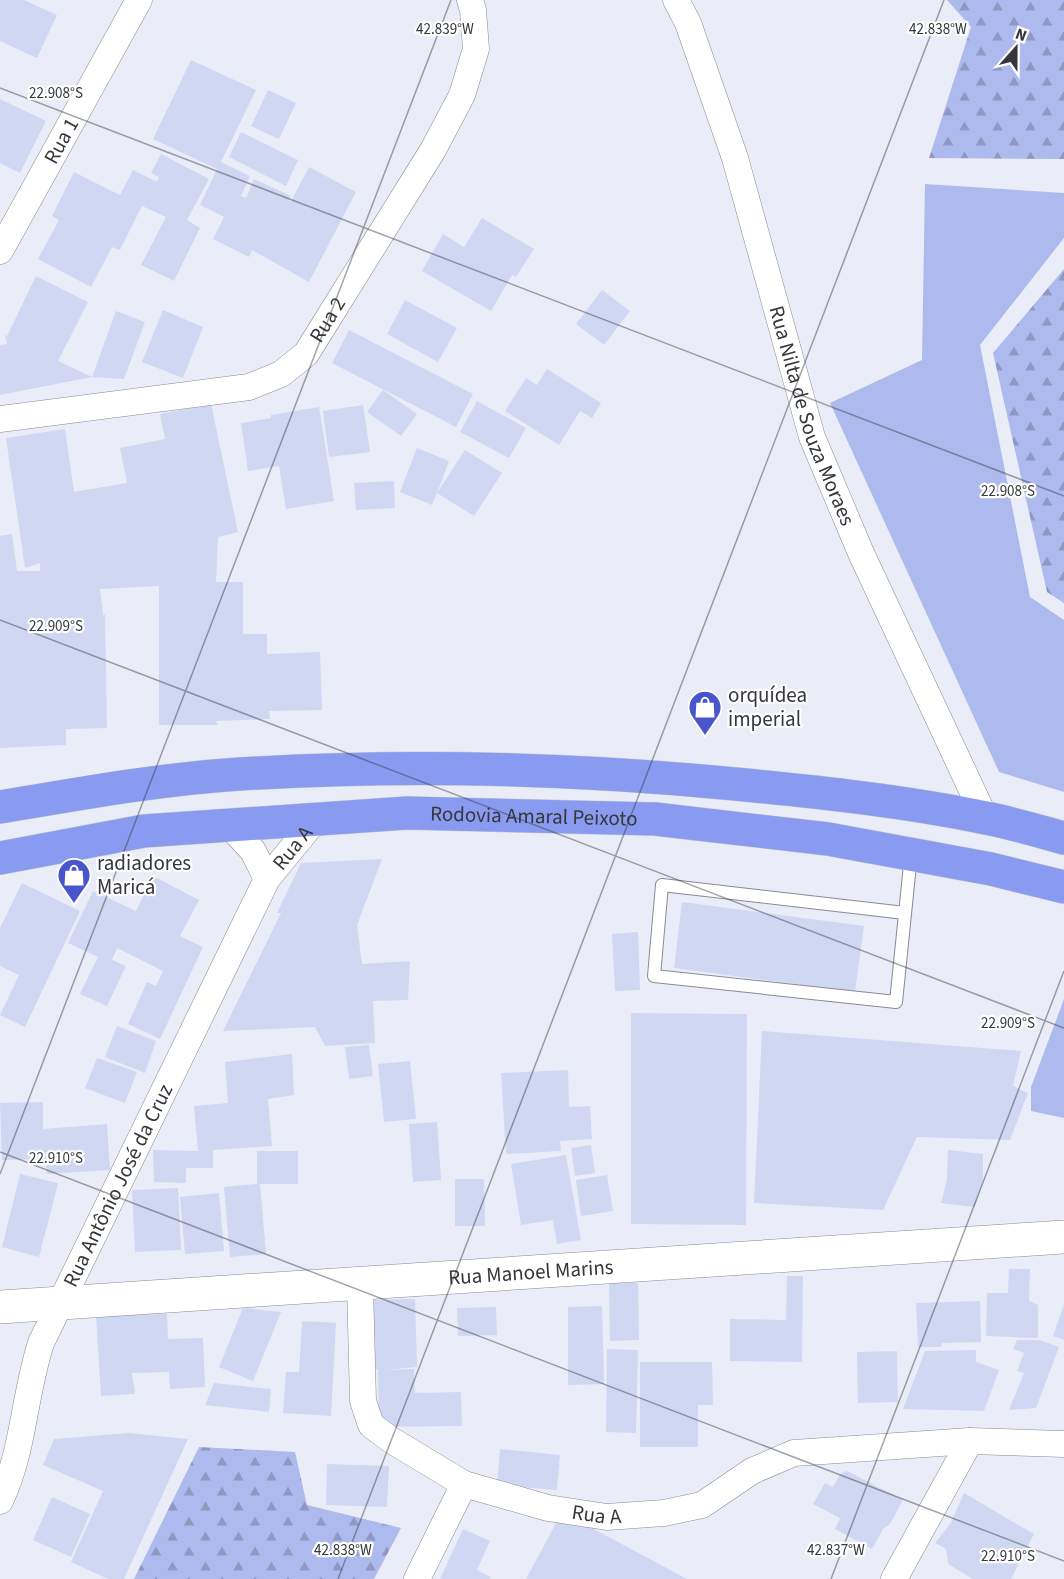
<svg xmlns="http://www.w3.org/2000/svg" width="1064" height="1579" font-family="'Source Sans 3',sans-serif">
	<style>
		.green { fill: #adbaed }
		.forest { fill: url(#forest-firs) }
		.building { fill: #cfd7f3 }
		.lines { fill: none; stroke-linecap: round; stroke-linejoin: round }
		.lane-casing { stroke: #888a94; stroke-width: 14 }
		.street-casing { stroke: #888a94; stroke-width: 27 }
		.secondary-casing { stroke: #888a94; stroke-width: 34 }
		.highway-casing { stroke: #cbcbcc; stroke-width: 34 }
		.lane { stroke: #fff; stroke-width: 12 }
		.street { stroke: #fff; stroke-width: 26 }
		.secondary { stroke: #fff; stroke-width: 33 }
		.highway { stroke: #899bf1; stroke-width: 33 }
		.ticks { fill: none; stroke: #36373b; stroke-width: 1.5; stroke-opacity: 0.45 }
		.labels { text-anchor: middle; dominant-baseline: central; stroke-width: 4.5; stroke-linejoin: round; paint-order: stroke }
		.street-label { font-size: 21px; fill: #36373b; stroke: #fff }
		.poi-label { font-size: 21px; fill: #36373b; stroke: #fff; text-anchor: start }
		.ticks-label { font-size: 15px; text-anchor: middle; fill: #36373b; stroke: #fff; stroke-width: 4.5; stroke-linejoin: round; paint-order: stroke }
	</style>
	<defs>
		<pattern id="forest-firs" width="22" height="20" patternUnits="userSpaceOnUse" patternTransform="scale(1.5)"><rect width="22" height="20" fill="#adbaed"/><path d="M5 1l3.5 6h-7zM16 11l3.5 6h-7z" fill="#8e98c1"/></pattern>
	</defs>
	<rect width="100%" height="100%" fill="#eaedf8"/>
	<!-- green -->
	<path class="green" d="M925,184L1064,193V238L980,345L1030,597L1064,620V792L999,772L830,403L922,360Z
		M1064,999V1118L1031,1111V1087Z"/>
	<!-- forest -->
	<path class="forest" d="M947,0H1064V159L929,158L971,27Z
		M1064,269V603L1047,592L993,353Z
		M199,1447L295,1452L307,1505L401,1528L374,1579H134Z"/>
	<!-- building -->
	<path class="building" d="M0,0H24L57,15L37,58L0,41Z
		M191,60L256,90L221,162L250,176L241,196L246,198L254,179L291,196L289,201H291L309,167L356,192L309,282L252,250L249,257L213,239L224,217L200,205L217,169L153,139Z
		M268,90L296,103L279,139L251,126Z
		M0,99L46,121L20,173L0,163Z
		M241,132L298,160L286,186L229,157Z
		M161,154L209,179L187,220L200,228L174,281L141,265L166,217L142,206L120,250L112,247L91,287L38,259L59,220L52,216L74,172L120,195L133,170L157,182L159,177L151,173Z
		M482,218L534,249L516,277L512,275L491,311L422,271L443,234L464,247Z
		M36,276L88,302L58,361L92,377L0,395V345L7,344L5,335L7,336Z
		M602,290L630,311L604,345L576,324Z
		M405,300L457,328L438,362L387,334Z
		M163,310L203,327L183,378L142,362Z
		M116,311L145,322L124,379L92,377Z
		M349,330L473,394L456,427L332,363Z
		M547,369L601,403L592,418L580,411L559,445L505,411L526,378L537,385Z
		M383,390L417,414L401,436L367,412Z
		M477,401L526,428L509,458L460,432Z
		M211,404L238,532L218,537L216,582H243V634H267V654L320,652L322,710L269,711L270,719L216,721L218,725H159V586L100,589L103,616L105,614L107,728L66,729V745L0,748V536L12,534L17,571H40V563L25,568L6,438L65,429L74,492L127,483L120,448L165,439L160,414Z
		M363,405L370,452L329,457L323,411Z
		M319,407L334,501L286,509L279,466L248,471L241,423L271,418V415Z
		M417,448L449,461L437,493L465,450L502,473L474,516L437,493L432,505L400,492Z
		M394,481L395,508L356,510L354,483Z
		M382,859L357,925L362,964L410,961L408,1000L373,1001L375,1043L325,1046L315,1027L223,1031L281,913H277L301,863Z
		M153,876L199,900L180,936L203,947L160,1039L128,1024L147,982L156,986L163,971L117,948L112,960L126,966L107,1006L80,994L98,957L68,943L93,891L136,911Z
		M22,883L80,911L25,1027L0,1015L19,975L0,966V928Z
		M682,902L864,926L855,992L674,968Z
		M638,932L640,990L615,991L612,934Z
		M631,1013L747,1014L746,1225L631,1224Z
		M117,1026L156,1041L145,1073L105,1057Z
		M762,1031L1021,1051L1013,1086L1028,1093L1010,1140L917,1137L883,1210L754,1203Z
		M369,1045L373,1076L349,1079L345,1047Z
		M292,1054L294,1095L268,1099L272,1146L213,1150V1168H186V1183L154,1182L153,1150L198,1151L194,1106L228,1103L225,1062Z
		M97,1058L137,1072L125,1103L85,1088Z
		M410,1061L416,1119L384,1122L378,1064Z
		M568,1070L569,1107L590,1106L592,1139L560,1141L561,1151L506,1154L501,1073Z
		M43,1102V1129L107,1124L110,1170L47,1174L45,1159L2,1160L0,1103Z
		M437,1122L441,1180L413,1182L409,1124Z
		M591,1145L595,1173L575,1176L571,1148Z
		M948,1150L983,1154V1180L975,1207L941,1203L947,1179Z
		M257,1151H298V1184H260L266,1254L230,1257L224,1187L257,1184Z
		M566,1155L581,1240L557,1244L553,1220L521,1225L511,1164Z
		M20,1174L58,1183L39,1257L2,1247Z
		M607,1175L613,1211L581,1216L576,1180Z
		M455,1179H484L485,1226H455Z
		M178,1188L181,1250L135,1252L132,1190Z
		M219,1193L224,1251L185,1254L180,1197Z
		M1009,1269H1030L1029,1301L1038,1305V1338L986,1336L987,1293H1008Z
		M787,1276H803L802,1362L730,1361V1319L786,1320Z
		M609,1283H638L639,1340L610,1341Z
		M415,1299L417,1367L384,1370L414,1369L415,1393L461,1392L462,1426L379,1427L378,1369L371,1370L368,1300Z
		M980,1301L981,1342L942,1343L941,1347H918L916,1303Z
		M1064,1304V1340L1053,1336Z
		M602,1306L604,1384L568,1385V1307Z
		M496,1307L497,1335L458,1336L457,1308Z
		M243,1308L281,1312L253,1381L219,1367Z
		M167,1314L168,1339L203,1338L205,1387L170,1389L169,1372L132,1373L135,1394L101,1396L96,1315Z
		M302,1321L336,1323L331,1416L283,1413L286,1372H299Z
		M1017,1340H1040L1059,1347L1036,1408L1009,1410L1024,1373L1017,1371L1024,1353L1013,1349Z
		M607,1349L638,1350L636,1433L606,1432Z
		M976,1350V1362L999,1370L984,1411L903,1409L925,1351Z
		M897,1351L898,1402L858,1403L857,1352Z
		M640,1362H712L713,1405H698V1447H640Z
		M214,1383L271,1389L269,1412L205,1405Z
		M129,1433L188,1439L124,1579H108L71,1562L103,1491L43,1465L54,1439Z
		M500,1449L560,1455L557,1490L497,1485Z
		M327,1464L389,1466L387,1507L326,1505Z
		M847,1471L903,1500L890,1524L883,1529L872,1549L835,1529L840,1518L813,1504L825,1483L833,1487L840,1474Z
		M964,1493L1034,1534L1011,1579H973L948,1564L946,1549L935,1543L950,1524Z
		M52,1497L90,1514L71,1557L33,1540Z
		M562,1512L687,1579H526Z
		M463,1529L490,1541L477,1570L491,1577L490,1579H440Z"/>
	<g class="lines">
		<defs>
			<path id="lane" d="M905,913L662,885L654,976L896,1002L911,855"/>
			<g id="street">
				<path id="s1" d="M676,0L688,23L735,158L812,437L861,553L985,818"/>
				<path id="s2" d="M0,251L139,0"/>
				<path id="s3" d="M0,419L249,387L281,374L306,354L433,150L462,95L476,49L473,10L470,0"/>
				<path d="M229,825L253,851L267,879"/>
				<path id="s4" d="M360,1285L363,1401L371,1425L391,1440L464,1484L548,1508L607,1517L664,1513L702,1505L752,1471L794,1453L970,1441L1064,1444"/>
				<path id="s5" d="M0,1501C24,1451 24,1395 41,1343L267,879L316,819"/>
				<path d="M417,1579L464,1484"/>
				<path d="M894,1579L970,1441"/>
			</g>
			<g id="secondary">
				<path id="s6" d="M0,1307L1064,1237"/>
			</g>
			<g id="highway">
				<path d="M0,807C79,794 160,779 240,774C405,764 571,768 735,784C818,792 904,801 986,818C1012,823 1038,831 1064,838"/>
				<path id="s7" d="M0,858L144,831L407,813L655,819L828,839L991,869L1064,887"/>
			</g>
		</defs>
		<!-- lane casing -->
		<use href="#lane" class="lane-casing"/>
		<!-- street casing -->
		<use href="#street" class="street-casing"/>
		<!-- secondary casing -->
		<use href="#secondary" class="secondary-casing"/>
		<!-- highway casing -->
		<use href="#highway" class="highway-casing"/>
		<!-- lane -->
		<use href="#lane" class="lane"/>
		<!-- street -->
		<use href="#street" class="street"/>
		<!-- secondary -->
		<use href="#secondary" class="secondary"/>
		<!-- highway -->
		<use href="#highway" class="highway"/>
	</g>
	<!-- ticks -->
	<path class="ticks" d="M0,88L1064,496M0,620L1064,1028M0,1152L1064,1561M0,1174L451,0M338,1579L944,0M831,1579L1064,971"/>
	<!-- icons -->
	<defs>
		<symbol id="shop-pin" viewBox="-11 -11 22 30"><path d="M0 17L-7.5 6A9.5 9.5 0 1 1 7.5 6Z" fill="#4a55cb" stroke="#fff"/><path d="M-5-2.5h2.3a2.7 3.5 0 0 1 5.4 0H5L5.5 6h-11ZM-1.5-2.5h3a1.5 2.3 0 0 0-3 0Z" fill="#fff"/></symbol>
	</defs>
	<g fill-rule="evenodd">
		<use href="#shop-pin" x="686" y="688" width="38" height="52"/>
		<use href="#shop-pin" x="55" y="856" width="38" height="52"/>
	</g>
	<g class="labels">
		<!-- street labels -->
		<g class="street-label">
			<text stroke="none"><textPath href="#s2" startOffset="126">Rua 1</textPath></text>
			<text stroke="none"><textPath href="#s3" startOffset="358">Rua 2</textPath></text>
			<text stroke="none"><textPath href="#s1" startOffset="438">Rua Nilta de Souza Moraes</textPath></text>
			<text stroke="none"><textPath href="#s7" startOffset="537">Rodovia Amaral Peixoto</textPath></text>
			<text stroke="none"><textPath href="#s5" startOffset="720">Rua A</textPath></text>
			<text stroke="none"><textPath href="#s5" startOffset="339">Rua Antônio José da Cruz</textPath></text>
			<text stroke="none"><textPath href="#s6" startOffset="532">Rua Manoel Marins</textPath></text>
			<text stroke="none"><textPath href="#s4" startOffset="388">Rua A</textPath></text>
		</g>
		<!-- poi labels -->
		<g class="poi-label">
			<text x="728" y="695">orquídea<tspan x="728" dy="24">imperial</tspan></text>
			<text x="97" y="863">radiadores<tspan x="97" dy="24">Maricá</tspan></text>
		</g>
	</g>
	<g class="ticks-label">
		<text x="445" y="34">42.839°W</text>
		<text x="938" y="34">42.838°W</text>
		<text x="56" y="98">22.908°S</text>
		<text x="1008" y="496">22.908°S</text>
		<text x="56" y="631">22.909°S</text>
		<text x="1008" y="1028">22.909°S</text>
		<text x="56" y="1163">22.910°S</text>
		<text x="343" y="1555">42.838°W</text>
		<text x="836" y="1555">42.837°W</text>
		<text x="1008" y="1561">22.910°S</text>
	</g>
	<!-- north arrow -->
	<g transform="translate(1016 48) rotate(21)" stroke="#ffffff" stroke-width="4.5" paint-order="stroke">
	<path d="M0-4.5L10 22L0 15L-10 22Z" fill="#36373b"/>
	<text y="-9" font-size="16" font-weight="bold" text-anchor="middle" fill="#36373b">N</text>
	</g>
</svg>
